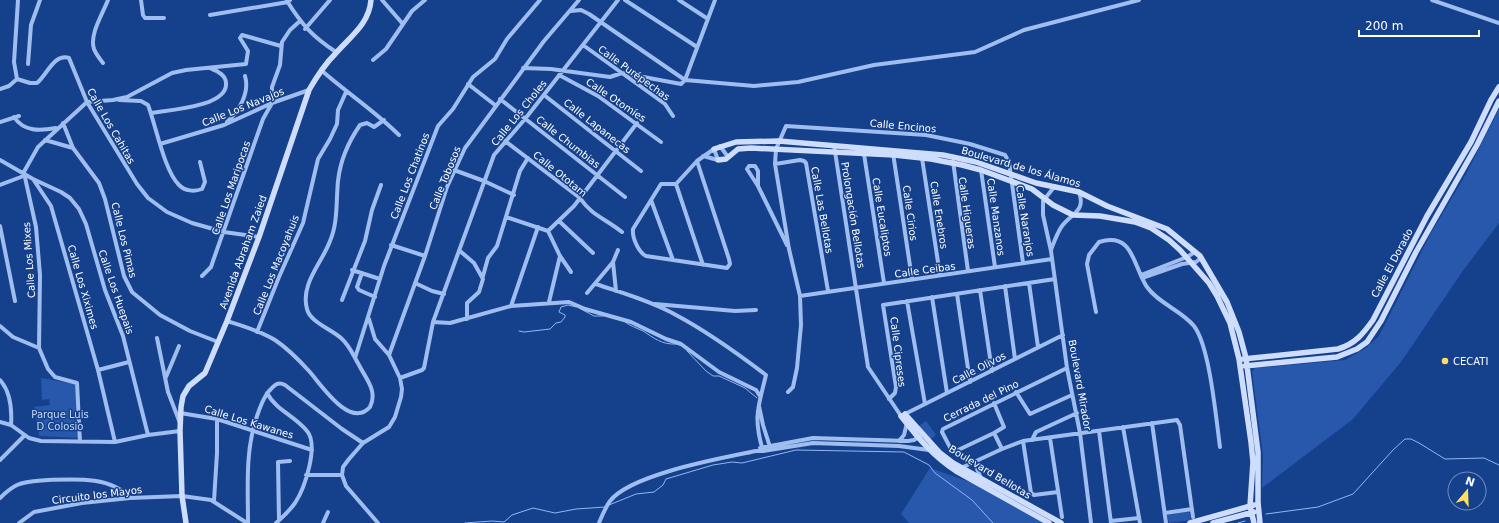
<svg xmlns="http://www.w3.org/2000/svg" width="1499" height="523" font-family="'DejaVu Sans',sans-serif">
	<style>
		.green { fill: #2858ab }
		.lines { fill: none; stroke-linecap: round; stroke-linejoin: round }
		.stream { stroke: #91b6f2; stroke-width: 1 }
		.street { stroke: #9fbdef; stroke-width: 4 }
		.secondary { stroke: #cdddfb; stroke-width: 5.5 }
		.poi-dot { fill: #ffdd5d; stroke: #15408c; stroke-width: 1.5 }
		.labels { text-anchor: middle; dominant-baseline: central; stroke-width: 3; stroke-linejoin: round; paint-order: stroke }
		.street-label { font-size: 10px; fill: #fff; stroke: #15408c }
		.poi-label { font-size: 10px; fill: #fff; stroke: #15408c; text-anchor: start }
		.park-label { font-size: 10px; fill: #c5d9fb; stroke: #15408c }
	</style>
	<rect width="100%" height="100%" fill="#15408c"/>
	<!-- green -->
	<path class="green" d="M1499,109V223L1462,272L1401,362L1353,419L1262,488L1263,455L1252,372L1255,368L1345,360L1366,348L1379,336L1431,233L1466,174Z
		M41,378L75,384L79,438L39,436L34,407L50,405L49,399L42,400Z
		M926,421L936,435L931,439L919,426Z
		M930,468L976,484L1048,523H909L901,514Z
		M1189,511L1191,520L1169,523L1167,515Z"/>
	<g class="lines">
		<!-- stream -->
		<path class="stream" d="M579,308L594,316H603
			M625,322C630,326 637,328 643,331C654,338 662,345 676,344
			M519,331L524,332L550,329L556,323L561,322L565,317V315L559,312L561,307L568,305L576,307
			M687,351L706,371L713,376H719L745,388L757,398
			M609,505L636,494L654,492L663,485L666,479L713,465L732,462L742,463L796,450L904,452L929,465L935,473L972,500L993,523
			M1266,514L1318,507L1353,494L1393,450L1405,439H1411L1419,443L1445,459L1484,458L1499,465
			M465,523L492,521L504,522L512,515L533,508L555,513L576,509L605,507
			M1238,523L1245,521"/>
		<!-- street -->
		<path class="street" d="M18,0L14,62L17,79L30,83H37C47,75 54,53 69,58L87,102L137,184L148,198L167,212L192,223L224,232L259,237
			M141,0L143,15L145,18H164
			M382,0L402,23
			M625,0L697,47
			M679,0L708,19
			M1432,0L1499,23
			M287,1C302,25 313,37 336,52
			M571,11L581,10L589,14L685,80L754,86L798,82L874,65L975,52L1024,30L1139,0
			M210,15L288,2L290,0
			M305,29L330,0
			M583,45L665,104L673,116
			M373,60L386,49L412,11L425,0
			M103,63C99,58 96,54 94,49C89,35 103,13 108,0
			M28,64L31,25L40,0
			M523,68L551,69L610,77L622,73L681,84L685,80L715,0
			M321,70C347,93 375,111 399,135
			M559,75L598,96L661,142
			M468,84L495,105
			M0,89L9,86L17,79
			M544,95L641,171
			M500,99L625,197
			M119,100L141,101L148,105C156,126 164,170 179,185C185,191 194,192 202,189L205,182L200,162
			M151,113C168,110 228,107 226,83C226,76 218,71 212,69
			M14,117C24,132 40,131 56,128
			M0,122L19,116
			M227,122C239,111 250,93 245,76
			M63,123L73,148
			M45,140L73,148L99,183L105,199L124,276L132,292L160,315L190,331L218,342
			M505,141L580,198C591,215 606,219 622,232
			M160,144L224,125L272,103L309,90
			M834,145L868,367L901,416L1063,335
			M720,146L728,157
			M893,153L912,279
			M864,154L884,283
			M703,156L718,160
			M922,158L940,275
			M0,160L33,179L51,206L98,370L115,442
			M697,161L729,259L730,264L727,268L646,256C638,252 632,237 633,229L661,184H676L697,161L714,149L718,160
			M953,161L968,271
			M775,164L800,160L804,161L806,163L828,291
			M454,170L484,181L514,195
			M981,170L995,267
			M24,173L36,227L40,275L39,348L48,369L55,377L77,383L80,442
			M33,179L61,192L70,198L79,209L86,224L105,290L123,336L148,435
			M676,184L703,265
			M0,185L21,177L38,147L87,102L113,100L127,97L172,73L186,70L246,64L248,51L240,38L242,35L281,46
			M758,186V171L755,166H749L747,169L758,186L787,245
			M1055,186L1043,201V215L1051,251L1067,368L1080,433L1091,523
			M651,200L673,260
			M506,217L548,231
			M559,221L593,253
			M0,226L15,301
			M548,231L574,206L637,123
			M548,231L560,256L571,272
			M391,245L425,256
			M1051,250C1054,242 1057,233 1062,226C1072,213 1086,211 1079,192
			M460,251L474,263L483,279L479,292L467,303V319
			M613,262L616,291
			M352,270L380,279
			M362,273L357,287L359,290L375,297
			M1141,275L1187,257L1195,252
			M202,276L211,267L213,261L263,119L272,103V87L280,65L282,42L290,30L300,21
			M483,276L488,258L497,246L520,171L528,158
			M1142,278L1182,264L1196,262L1201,258
			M415,283L432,291L444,294
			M1029,283L1038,347
			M596,284C622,293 651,301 676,315C708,332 737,353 766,375C758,408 753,417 763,451
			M1005,286L1015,359
			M980,290L992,371
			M587,293L613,262L618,250
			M957,294L970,382
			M800,296L1052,259
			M932,297L947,393
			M342,300L365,241L372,210L381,185
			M907,301L925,404
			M549,302L560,256
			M655,304L735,311L756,310
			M511,306L538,227
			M1096,312L1087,264L1089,255L1099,242C1134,231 1133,267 1147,287C1159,304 1181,310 1194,326C1210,347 1216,419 1220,447
			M227,321C243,326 261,331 275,340C287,348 299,360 309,371C320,383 350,430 370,407C378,391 366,379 359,365C353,355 350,346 341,338C331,329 310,322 307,309C300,284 322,263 330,241C338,223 336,201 338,181C340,162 349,141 360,125L367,123L374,127L384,120
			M433,322L450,323L511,306L569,302L585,309L631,322L666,339L681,344L719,372L756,390L760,396
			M0,326L13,337L39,348
			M257,332L279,277L303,223L318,159L330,139L337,124L338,110L346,92
			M157,338L168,392L180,423
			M389,355L425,256L447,187L465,148L544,41L579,0
			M355,358L384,266L438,126L453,109L473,77L495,59L507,39L540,0
			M98,370L129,362
			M166,377L179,346
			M400,378L422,370L424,368L433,322L494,155L525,119L618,0
			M0,380C10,391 12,410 11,425
			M788,392L793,387L797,368L801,325L800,296L789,249L775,164L776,149L786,126L926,135L970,144L1005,155L1009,162L1023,263
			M1016,392L1030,414L1072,395
			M267,393C276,410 295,416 307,431C319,445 305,488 295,503C290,510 283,517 276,523
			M889,399L895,393L896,387L883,305L1055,279
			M994,403L1004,427L994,433L956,451H952L942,432L943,429L1067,368
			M759,406L763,425L770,447
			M180,413L217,419L312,450
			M0,422L11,425L29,438L41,441L115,442L148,435L180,431
			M1152,423L1166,523
			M1123,427L1140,523
			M1099,431L1111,523
			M994,433L1002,449
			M1050,438L1062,517
			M1032,440L1036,432L1077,413
			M899,441L904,435L907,423
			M1023,441L1031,493L1034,495L1058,492
			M760,448L813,438L908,441L914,440L920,436
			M0,460L24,436
			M974,462L981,478
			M961,468L1002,449L1023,441L1177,420L1180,425L1193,517
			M306,475H342
			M342,475L343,467L349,459L363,443L389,427L395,417L401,397L402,389L400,378L389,355L375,339L369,319
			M342,475L346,486L378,523
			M0,498C5,493 11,488 17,485C26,481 38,481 48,480C74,479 111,476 130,498
			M214,501L217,453V419
			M1165,513L1192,509
			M279,520L278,462L290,461
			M1111,521L1139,518
			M19,523L34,512L82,503L130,498L182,496L211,500L247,523
			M248,523C248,486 245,451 257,416C260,407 263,398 269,391C274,386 277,381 285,385L342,429L363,443
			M323,523L328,512
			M599,523C602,516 605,508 610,501C631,474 722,458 756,451H763L813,443L899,446L929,450"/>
		<!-- secondary -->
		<path class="secondary" d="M714,149L736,142L779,141L943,155L976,162L1036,183L1079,192L1107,206L1167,229L1200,256L1227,302L1239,332L1246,358L1258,452V502L1260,523
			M718,160L726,159L738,149L751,148L894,155L931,159L962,165L981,170L1032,189L1053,205L1073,215L1100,216L1135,222L1151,228L1169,240L1180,250L1209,283L1217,296L1230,323L1239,359L1251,442L1253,462L1250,506L1254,523
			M1243,359L1338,349C1355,344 1363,334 1373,320L1427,216L1471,142L1491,100L1499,87
			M1245,366L1337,357L1357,349L1367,342L1381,321L1416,252L1477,145L1499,101
			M905,414L940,453L953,463L1061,523
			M901,416C918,438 933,456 956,471L1049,523
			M186,523L182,496L180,431L181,407L183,396L189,386L205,373L227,321L259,237L309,90C317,76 325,64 336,53C351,36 369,24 371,0
			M1190,523L1254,505
			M1213,523L1254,512"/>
	</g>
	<!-- markers -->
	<circle class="poi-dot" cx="1445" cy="361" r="4"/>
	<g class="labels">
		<!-- street labels -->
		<g class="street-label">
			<text transform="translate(634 73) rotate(36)">Calle Purépechas</text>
			<text transform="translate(616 100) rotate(34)">Calle Otomíes</text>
			<text transform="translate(243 107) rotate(-22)">Calle Los Navajos</text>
			<text transform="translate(519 113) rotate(-51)">Calle Los Choles</text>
			<text transform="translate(111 126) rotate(60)">Calle Los Cahitas</text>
			<text transform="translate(597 126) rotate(38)">Calle Lapanecas</text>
			<text transform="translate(903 126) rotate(5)">Calle Encinos</text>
			<text transform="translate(568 142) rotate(38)">Calle Chumbias</text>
			<text transform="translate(1021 167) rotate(16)">Boulevard de los Álamos</text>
			<text transform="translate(560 174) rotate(39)">Calle Ototam</text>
			<text transform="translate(410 176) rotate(-69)">Calle Los Chatinos</text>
			<text transform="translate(445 178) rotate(-68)">Calle Tobosos</text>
			<text transform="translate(231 188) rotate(-71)">Calle Los Maripocas</text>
			<text transform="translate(822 210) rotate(80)">Calle Las Bellotas</text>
			<text transform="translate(910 213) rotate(82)">Calle Cirios</text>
			<text transform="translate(967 213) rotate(82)">Calle Higueras</text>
			<text transform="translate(853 215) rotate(81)">Prolongación Bellotas</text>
			<text transform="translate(939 215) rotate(81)">Calle Enebros</text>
			<text transform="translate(882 217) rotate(81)">Calle Eucaliptos</text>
			<text transform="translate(996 217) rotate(82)">Calle Manzanos</text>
			<text transform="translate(1025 221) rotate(81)">Calle Naranjos</text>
			<text transform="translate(124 240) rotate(76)">Calle Los Pimas</text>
			<text transform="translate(243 252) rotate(-70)">Avenida Abraham Zaied</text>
			<text transform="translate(29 260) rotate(-94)">Calle Los Mixes</text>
			<text transform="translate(1392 263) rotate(-62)">Calle El Dorado</text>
			<text transform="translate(276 265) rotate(-68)">Calle Los Macoyahuis</text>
			<text transform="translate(925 270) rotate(-8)">Calle Ceibas</text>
			<text transform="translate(83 287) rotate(74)">Calle Los Xiximes</text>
			<text transform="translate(116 292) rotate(71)">Calle Los Huepais</text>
			<text transform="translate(898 352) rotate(83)">Calle Cipreses</text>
			<text transform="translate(979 368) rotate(-27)">Calle Olivos</text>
			<text transform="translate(1080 385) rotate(80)">Boulevard Mirador</text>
			<text transform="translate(981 401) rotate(-26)">Cerrada del Pino</text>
			<text transform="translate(249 422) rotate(17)">Calle Los Kawanes</text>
			<text transform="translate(990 472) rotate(31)">Boulevard Bellotas</text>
			<text transform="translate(97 495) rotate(-7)">Circuito los Mayos</text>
		</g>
		<!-- poi labels -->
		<g class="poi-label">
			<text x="1453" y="361">CECATI</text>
		</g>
		<!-- park labels -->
		<g class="park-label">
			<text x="60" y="414">Parque Luis<tspan x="60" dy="12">D Colosio</tspan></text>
		</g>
	</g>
	<!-- north arrow -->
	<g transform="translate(1467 491) rotate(19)"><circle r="19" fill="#15408c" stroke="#738cba"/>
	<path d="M0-3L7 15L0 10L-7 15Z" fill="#ffdd5d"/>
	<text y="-6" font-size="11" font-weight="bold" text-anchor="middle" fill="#ffffff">N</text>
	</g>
	<!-- scale -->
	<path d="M1359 30v6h120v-6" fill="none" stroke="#ffffff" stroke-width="2"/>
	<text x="1365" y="30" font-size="12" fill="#ffffff" stroke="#15408c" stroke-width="3" paint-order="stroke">200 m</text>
</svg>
